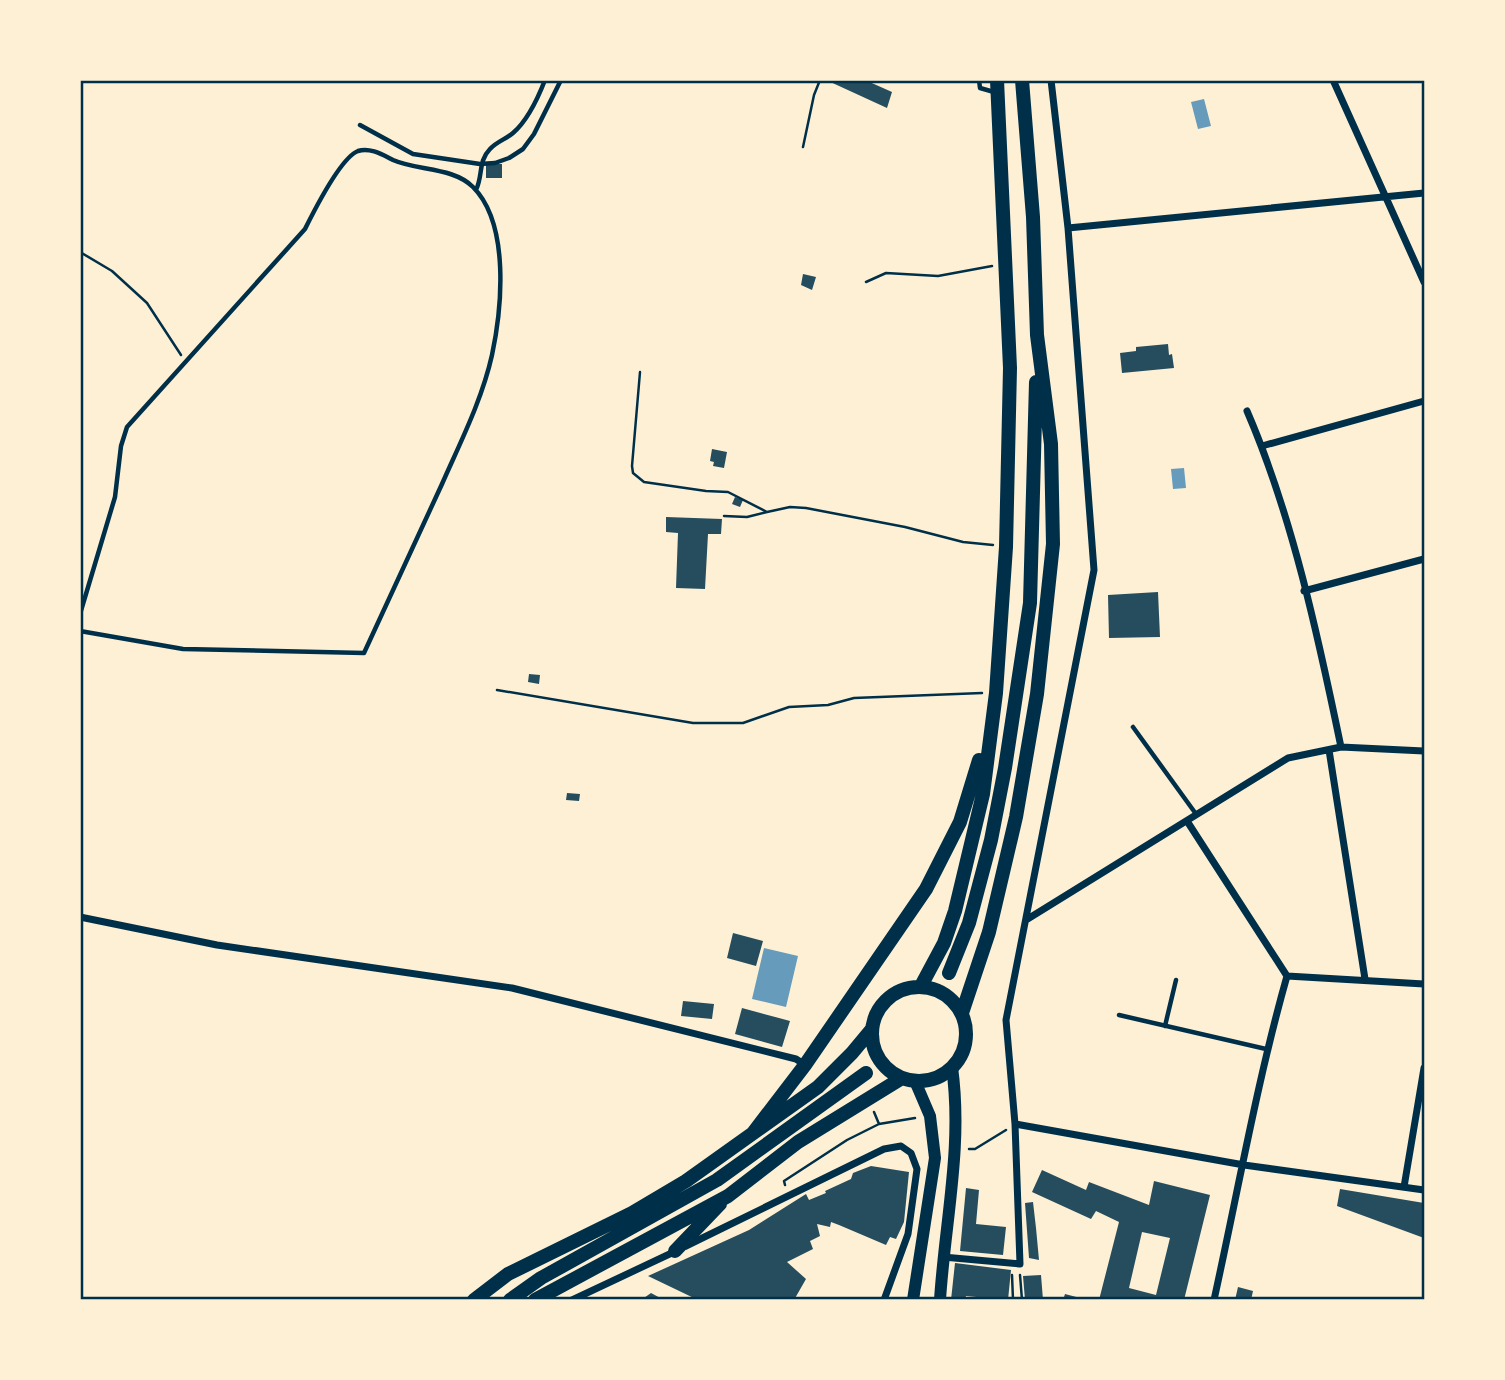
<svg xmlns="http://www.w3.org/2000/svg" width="1505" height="1380" font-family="'PT Sans',sans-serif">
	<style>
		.water { fill: #669bbc }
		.building { fill: #264d5e; fill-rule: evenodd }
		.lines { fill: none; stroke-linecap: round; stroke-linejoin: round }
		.path { stroke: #003049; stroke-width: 2.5 }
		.service { stroke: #003049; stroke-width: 4.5 }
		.minor { stroke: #003049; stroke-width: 7 }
		.secondary { stroke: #003049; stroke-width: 12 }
		.trunk { stroke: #003049; stroke-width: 14 }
		.neatline { fill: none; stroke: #003049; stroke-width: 2.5 }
	</style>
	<rect width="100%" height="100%" fill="#fdf0d5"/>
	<!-- water -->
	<path class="water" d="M1204,99L1211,126L1198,129L1191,102Z
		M1184,468L1186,488L1173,489L1171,469Z
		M764,948L798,956L786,1007L752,999Z"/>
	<!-- building -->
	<path class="building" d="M826,80H865L892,92L887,108Z
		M486,164H502V178H486Z
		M803,274L816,277L812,290L801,285Z
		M1168,344L1169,355L1172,354L1174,368L1122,373L1120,353L1136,351V347Z
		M712,449L727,452L724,468L713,466L714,462L710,461Z
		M735,497L743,500L740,507L732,504Z
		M666,517L722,519L721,534H708L705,589L676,588L678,533L666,532Z
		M1158,592L1160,637L1109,638L1108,595Z
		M529,674L540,675L539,684L528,682Z
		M567,793L580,794L579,801L566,800Z
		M733,933L763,941L756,966L727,958Z
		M683,1001L714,1004L712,1019L681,1016Z
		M742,1008L790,1021L782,1047L735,1034Z
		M871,1166L909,1172L904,1222L896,1239L890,1237L886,1245L839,1225L831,1222L830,1227L817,1224L820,1236L810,1241L813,1249L787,1262L806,1279L794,1300H698L648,1276L749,1230L806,1194L809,1200L826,1193L825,1191L851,1179L853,1173Z
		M1042,1170L1086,1190L1089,1182L1149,1205L1154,1181L1210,1195L1184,1300H1099L1119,1222L1096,1211L1091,1219L1032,1192ZM1142,1232L1170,1238L1156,1295L1129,1288Z
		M966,1188L979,1190L976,1224L1006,1227L1003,1255L960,1251Z
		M1340,1189L1424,1203V1238L1337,1206Z
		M1033,1202L1036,1228L1039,1260L1029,1258L1025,1203Z
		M955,1263L1011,1270L1008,1300L966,1296L965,1300H951Z
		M1041,1275L1043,1300H1025L1023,1276Z
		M1238,1287L1253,1291L1251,1300H1235Z
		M651,1293L664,1300H641Z
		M1065,1294L1084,1299V1300H1063Z"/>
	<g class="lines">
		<!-- path -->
		<path class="path" d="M803,147L814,95L820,80
			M80,252L112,271L147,303L181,355
			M866,282L886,273L938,276L992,266
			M640,372L632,466L633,473L644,482L706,491L728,492L767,512L790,507L806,508L905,527L963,542L993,545
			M724,516L747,517L767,512
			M497,690L693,723H743L789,707L828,705L854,698L982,693
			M874,1112L879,1124L915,1118
			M969,1149H975L1006,1130
			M785,1185L784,1181L847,1140L879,1124
			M1012,1275L1013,1300
			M1020,1275L1022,1300"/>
		<!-- service -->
		<path class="service" d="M979,80L980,88L994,92
			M360,125L413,154L480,164L495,163L509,158L523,149L534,134L561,80
			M476,190C483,176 478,161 490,149C496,142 506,139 513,133C527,121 538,98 545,80
			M80,614L115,497L121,446L127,427L305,229C314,211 340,158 358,151C370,147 383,155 393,160C418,171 453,167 473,187C510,224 502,308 492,355C482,400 460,443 442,484C416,540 390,596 364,653L183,649L80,631
			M1133,727L1196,814
			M1119,1015L1266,1049
			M1165,1026L1176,980"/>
		<!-- minor -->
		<path class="minor" d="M1333,80L1424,282
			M1068,228L1424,193
			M1247,411C1292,515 1318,636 1341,747
			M1262,446L1424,401
			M1304,591L1424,559
			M1329,750L1365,979
			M1187,821L1287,976
			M80,917L217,945L512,988L796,1059L805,1065
			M1026,920L1288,758L1341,747L1424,751
			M1287,976L1424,984
			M1015,1124L1244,1165L1424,1190
			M1404,1187L1424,1068
			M686,1246L884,1149L901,1146L911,1153L917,1169L908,1234L884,1300
			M943,1257L1020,1264L1015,1124L1006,1020L1094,570L1068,228L1051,80
			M572,1300L676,1251
			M1214,1300C1238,1191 1257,1082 1287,976"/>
		<!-- secondary -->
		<path class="secondary" d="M913,1300L935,1158L930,1116L915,1081
			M940,1300C945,1221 963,1146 952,1067"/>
		<!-- trunk -->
		<path class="trunk" d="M949,973L969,923L991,840L1005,768L1030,603L1036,382
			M921,986L944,943L955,911L983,794L996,693L1006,547L1010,368L997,80
			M872 1034a47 47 0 1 1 94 0a47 47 0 1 1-94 0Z
			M962,1013L989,932L1016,817L1037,694L1053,544L1051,444L1037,335L1033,217L1022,80
			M753,1133L805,1065L926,889L960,822L979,760
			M675,1251L720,1204
			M474,1300L508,1274L632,1213L686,1181L818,1087L852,1053L872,1029
			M510,1300L541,1278L717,1180L866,1073
			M535,1300L728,1196L798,1142L902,1078"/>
	</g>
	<!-- border -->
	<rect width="1505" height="1380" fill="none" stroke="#fdf0d5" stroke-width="164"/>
	<rect x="82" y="82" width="1341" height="1216" class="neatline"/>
</svg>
